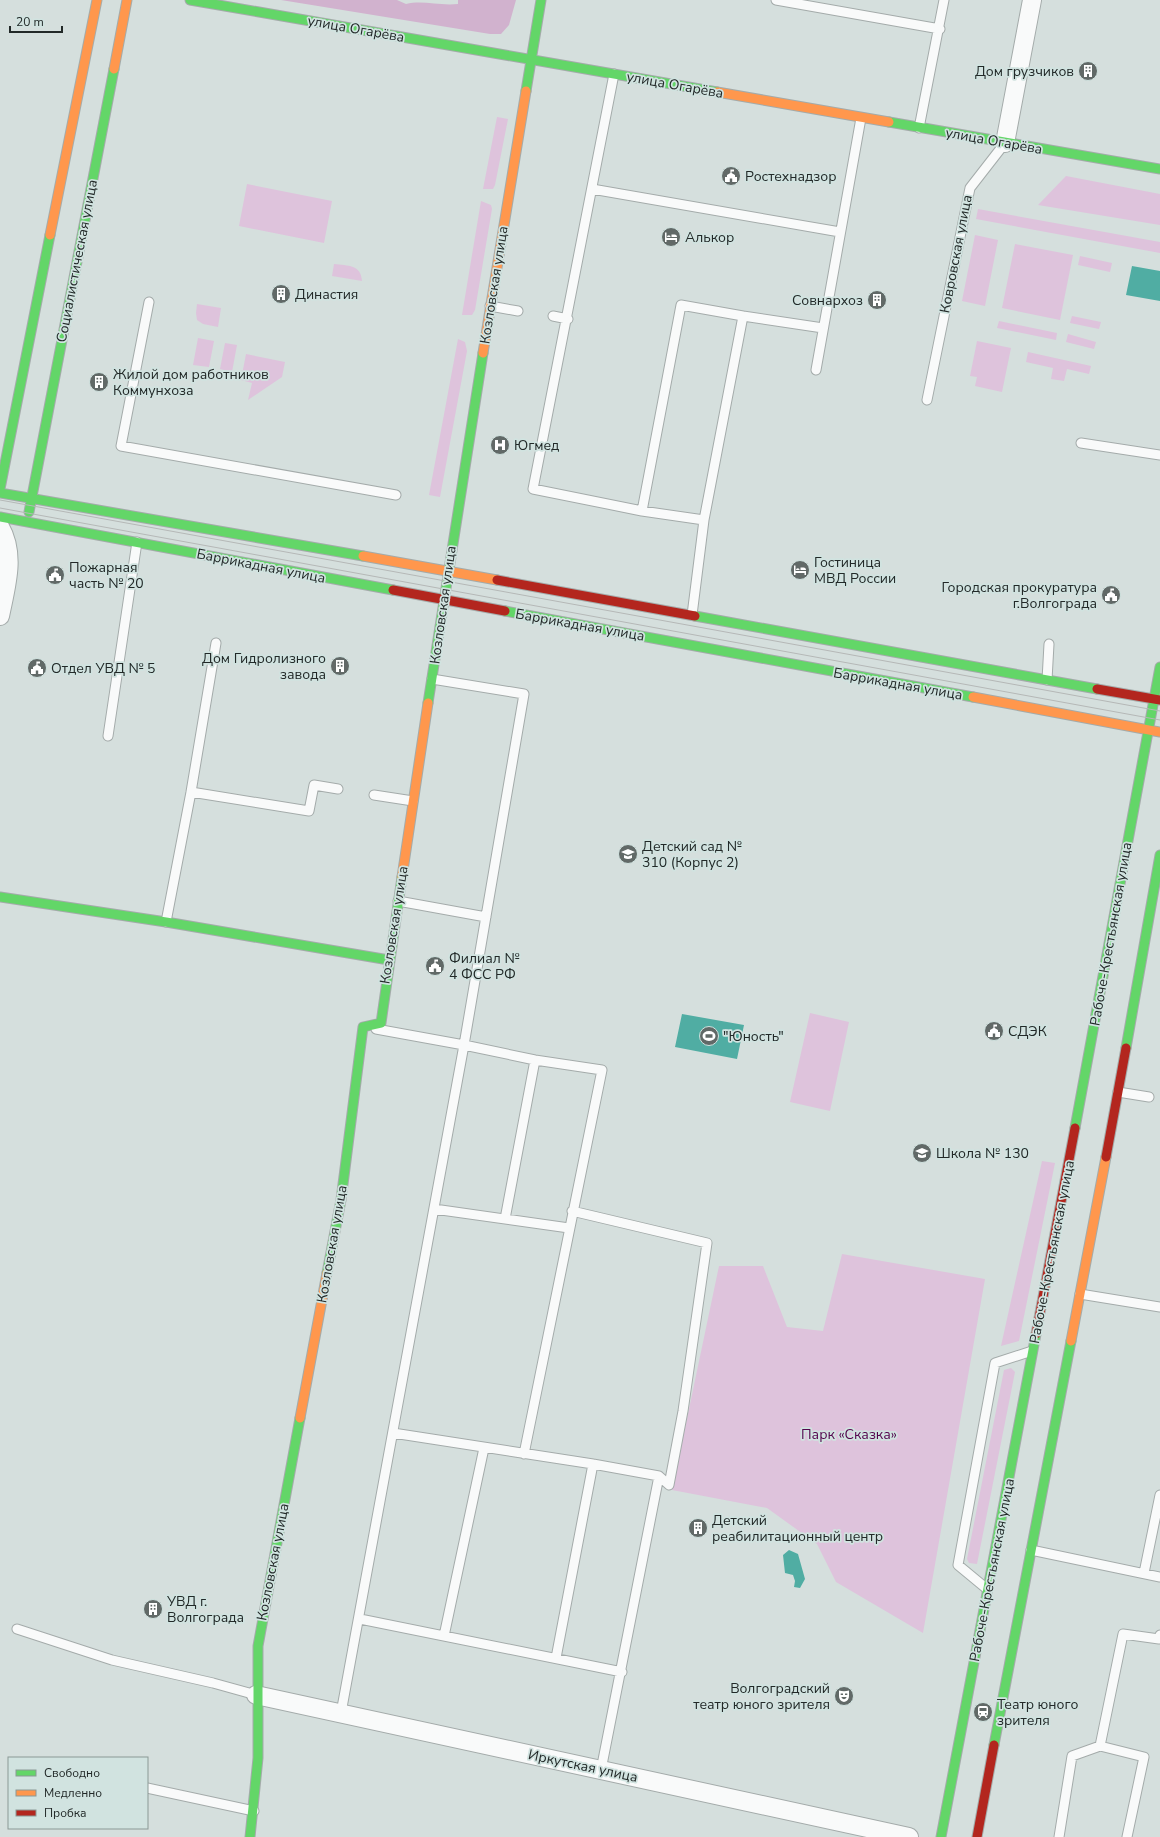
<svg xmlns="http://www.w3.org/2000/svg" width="1160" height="1837" font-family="'Nunito Sans',sans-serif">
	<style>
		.green { fill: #dec3dc }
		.forest { fill: #d1b2ce }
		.water { fill: #50ada3 }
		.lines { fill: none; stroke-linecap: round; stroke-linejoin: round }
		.lane-casing { stroke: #a4abaa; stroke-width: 11 }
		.street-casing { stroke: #a4abaa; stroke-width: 20 }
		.fast-casing { stroke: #a4abaa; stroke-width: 11 }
		.slow-casing { stroke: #a4abaa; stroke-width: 11 }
		.jam-casing { stroke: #a4abaa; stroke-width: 11 }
		.lane { stroke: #f9fafa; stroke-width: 9 }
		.street { stroke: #f9fafa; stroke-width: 18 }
		.fast { stroke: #63d668; stroke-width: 9 }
		.slow { stroke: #ff974d; stroke-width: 9 }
		.jam { stroke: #b3261e; stroke-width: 9 }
		.tram { stroke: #b5b8b7; stroke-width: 1 }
		.labels { text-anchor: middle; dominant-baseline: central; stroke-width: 3.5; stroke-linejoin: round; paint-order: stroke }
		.street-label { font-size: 14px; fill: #222928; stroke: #d1e3e0 }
		.poi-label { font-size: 14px; fill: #222928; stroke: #d1e3e0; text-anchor: start }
		.park-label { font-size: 14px; fill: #53044d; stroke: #d1e3e0 }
	</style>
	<rect width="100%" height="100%" fill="#d5dfdd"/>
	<!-- green -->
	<path class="green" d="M497,117L508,119L495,185L493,189H483Z
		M1066,176L1160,194V225L1038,205Z
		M247,184L332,201L324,243L239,226Z
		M481,201L491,205L492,209L475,310L472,315H462Z
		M978,209L1160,242V253L976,219Z
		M975,235L998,240L985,306L962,301Z
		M1015,244L1073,255L1060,320L1002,308Z
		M1080,256L1112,263L1110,272L1078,265Z
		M334,264C348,266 361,264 362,281L332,276Z
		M197,304L221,308L218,327L203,324L197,320L196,313Z
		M1072,316L1101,322L1099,329L1070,323Z
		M999,321L1057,333L1056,340L997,328Z
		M1068,334L1096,342L1094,349L1066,342Z
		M198,338L214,341L209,367L193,365Z
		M458,339L465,342L467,351L440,497L429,495Z
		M977,341L1011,348L1002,392L975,386L977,377L970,376Z
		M225,343L237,345L232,372L220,369Z
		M1028,352L1091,366L1089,374L1067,369L1064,381L1051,379L1053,368L1026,362Z
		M246,354L285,362L282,377L248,400L252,383L241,380Z
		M810,1013L849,1022L830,1111L790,1102Z
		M1042,1161L1055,1163L1019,1341L1001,1346Z
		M842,1254L985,1279L923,1633L836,1582L817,1544L767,1508L672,1490L719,1266H763L787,1327L823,1331Z
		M1011,1368L1015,1372L977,1564L969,1563L967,1559L1004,1370Z"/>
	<!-- forest -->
	<path class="forest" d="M281,0H397L406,4C423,0 439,6 458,4V0H516L509,25L501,34H490Z"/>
	<!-- water -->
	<path class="water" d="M1132,266L1160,271V301L1126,295Z
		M682,1014L744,1025L737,1059L675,1047Z
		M789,1550L798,1554L805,1579L800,1588L794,1587L795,1581L793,1575L785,1573L783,1555Z"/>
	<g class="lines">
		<defs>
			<path id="lane" d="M776,0L940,29
				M614,74L533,489L642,511L704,520L743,316L681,305L642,511
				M919,128L944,0
				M592,189L840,232
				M149,302L121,446L396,495
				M490,306L518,311
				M553,316L568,319
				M743,316L823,328
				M816,370L861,118
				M927,400L970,188L1005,143
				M1081,443L1160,455
				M692,615L704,520
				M1047,680L1049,644
				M108,736L137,542
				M191,792L309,811L314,785L338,789
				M374,795L413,801
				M398,901L486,917
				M166,922L191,792L216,643
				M376,1029L464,1045L524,694L432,679
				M1118,1092L1149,1097
				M434,1209L569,1228
				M572,1211L707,1243L683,1411L669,1485L659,1476
				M505,1219L535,1060
				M1080,1294L1160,1307
				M393,1433L593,1464L659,1476L601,1770
				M1031,1550L1160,1577
				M1144,1573L1160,1495
				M987,1589L958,1565L995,1363L1032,1351
				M360,1619L622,1672
				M17,1629L112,1660L213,1683L256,1695
				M444,1636L484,1448
				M556,1658L593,1464
				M341,1713L464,1045L535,1060L602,1070L524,1454
				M1100,1746L1144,1757L1127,1837
				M147,1788L254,1811
				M1059,1837L1072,1756L1100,1746L1123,1634L1159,1639L1160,1635"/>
			<path id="street" d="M1005,143L1032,0
				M0,527C16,555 6,586 0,616
				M256,1695L909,1837"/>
			<path id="fast" d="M190,0L717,92
				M526,91L541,0
				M889,122L1160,169
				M0,489L50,235
				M0,493L363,556
				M29,512L114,69
				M0,517L393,590
				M505,611L973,697
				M695,616L1097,689
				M428,703L483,353
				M0,897L166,922L389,960
				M1126,1048L1160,855
				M1075,1128L1160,667
				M327,1273L341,1200L363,1027L381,1023L402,877
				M994,1745L1071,1341
				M250,1837L258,1758V1646L300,1418
				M941,1837L1036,1334"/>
			<path id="slow" d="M114,69L127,0
				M717,92L889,122
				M50,235L97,0
				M483,353L526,91
				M363,556L497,580
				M973,697L1160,732
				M402,877L428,703
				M1071,1341L1106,1157
				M300,1418L327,1273"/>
			<path id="jam" d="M497,580L695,616
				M393,590L505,611
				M1097,689L1160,700
				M1106,1157L1126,1048
				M1036,1334L1075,1128
				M977,1837L994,1745"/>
		</defs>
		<!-- lane casing -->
		<use href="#lane" class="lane-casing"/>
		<!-- street casing -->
		<use href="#street" class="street-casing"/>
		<!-- fast casing -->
		<use href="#fast" class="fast-casing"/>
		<!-- slow casing -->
		<use href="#slow" class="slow-casing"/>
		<!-- jam casing -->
		<use href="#jam" class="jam-casing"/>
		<!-- lane -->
		<use href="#lane" class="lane"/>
		<!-- street -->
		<use href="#street" class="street"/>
		<!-- fast -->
		<use href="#fast" class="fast"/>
		<!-- slow -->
		<use href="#slow" class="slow"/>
		<!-- jam -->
		<use href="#jam" class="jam"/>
		<!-- tram -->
		<path class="tram" d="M0,500L1160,711
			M0,508L1160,720"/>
	</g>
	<!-- icons -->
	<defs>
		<symbol id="building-disc" viewBox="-11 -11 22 22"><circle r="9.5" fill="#616967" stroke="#d1e3e0"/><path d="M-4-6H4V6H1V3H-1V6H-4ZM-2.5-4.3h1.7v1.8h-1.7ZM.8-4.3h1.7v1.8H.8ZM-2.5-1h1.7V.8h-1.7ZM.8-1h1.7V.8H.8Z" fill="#fff"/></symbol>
		<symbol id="civic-disc" viewBox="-11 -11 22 22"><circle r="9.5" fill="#616967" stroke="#d1e3e0"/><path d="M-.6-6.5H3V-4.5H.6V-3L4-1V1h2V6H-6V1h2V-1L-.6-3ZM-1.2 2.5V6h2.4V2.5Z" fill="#fff"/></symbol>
		<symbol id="hotel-disc" viewBox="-11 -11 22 22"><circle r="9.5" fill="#616967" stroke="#d1e3e0"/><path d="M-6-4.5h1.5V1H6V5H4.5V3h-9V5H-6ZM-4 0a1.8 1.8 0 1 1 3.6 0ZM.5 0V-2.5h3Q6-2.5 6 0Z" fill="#fff"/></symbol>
		<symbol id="hospital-disc" viewBox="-11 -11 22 22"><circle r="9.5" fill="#616967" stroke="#d1e3e0"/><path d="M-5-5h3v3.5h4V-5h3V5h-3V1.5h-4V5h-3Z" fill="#fff"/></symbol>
		<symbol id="school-disc" viewBox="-11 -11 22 22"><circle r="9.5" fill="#616967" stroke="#d1e3e0"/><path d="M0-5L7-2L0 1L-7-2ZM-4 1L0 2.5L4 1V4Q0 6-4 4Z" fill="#fff"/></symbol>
		<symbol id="stadium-disc" viewBox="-11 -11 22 22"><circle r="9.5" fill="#616967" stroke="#d1e3e0"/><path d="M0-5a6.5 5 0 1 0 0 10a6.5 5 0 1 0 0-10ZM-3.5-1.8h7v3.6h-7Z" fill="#fff"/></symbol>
		<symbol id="theatre-disc" viewBox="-11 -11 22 22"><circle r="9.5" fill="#616967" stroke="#d1e3e0"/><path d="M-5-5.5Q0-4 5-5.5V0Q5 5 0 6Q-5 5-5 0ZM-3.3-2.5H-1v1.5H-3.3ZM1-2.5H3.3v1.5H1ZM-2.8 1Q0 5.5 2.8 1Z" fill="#fff"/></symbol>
		<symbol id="station-disc" viewBox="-11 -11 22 22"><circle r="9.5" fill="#616967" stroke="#d1e3e0"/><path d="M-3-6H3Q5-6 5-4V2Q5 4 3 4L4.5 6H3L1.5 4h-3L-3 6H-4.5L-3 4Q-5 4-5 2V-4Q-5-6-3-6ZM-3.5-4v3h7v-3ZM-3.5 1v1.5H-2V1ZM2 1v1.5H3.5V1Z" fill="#fff"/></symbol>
	</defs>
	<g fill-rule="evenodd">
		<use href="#building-disc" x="1077" y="60" width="22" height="22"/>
		<use href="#civic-disc" x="720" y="165" width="22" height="22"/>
		<use href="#hotel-disc" x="660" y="226" width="22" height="22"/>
		<use href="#building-disc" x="270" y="283" width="22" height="22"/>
		<use href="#building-disc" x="866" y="289" width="22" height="22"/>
		<use href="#building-disc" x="88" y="371" width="22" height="22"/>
		<use href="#hospital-disc" x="489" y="434" width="22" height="22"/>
		<use href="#hotel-disc" x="789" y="559" width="22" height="22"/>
		<use href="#civic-disc" x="44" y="564" width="22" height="22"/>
		<use href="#civic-disc" x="1100" y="584" width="22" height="22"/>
		<use href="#building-disc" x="329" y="655" width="22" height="22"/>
		<use href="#civic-disc" x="26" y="657" width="22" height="22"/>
		<use href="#school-disc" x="617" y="843" width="22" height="22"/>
		<use href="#civic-disc" x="424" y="955" width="22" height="22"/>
		<use href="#civic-disc" x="983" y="1020" width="22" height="22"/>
		<use href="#stadium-disc" x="698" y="1025" width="22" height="22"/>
		<use href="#school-disc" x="911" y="1142" width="22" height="22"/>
		<use href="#building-disc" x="687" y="1517" width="22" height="22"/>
		<use href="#building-disc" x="142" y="1598" width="22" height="22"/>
		<use href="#theatre-disc" x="833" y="1685" width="22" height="22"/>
		<use href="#station-disc" x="972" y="1701" width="22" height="22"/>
	</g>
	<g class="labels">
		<!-- street labels -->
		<g class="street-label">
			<text transform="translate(356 29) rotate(10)">улица Огарёва</text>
			<text transform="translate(675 85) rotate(10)">улица Огарёва</text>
			<text transform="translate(994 141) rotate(10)">улица Огарёва</text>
			<text transform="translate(956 254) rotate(-79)">Ковровская улица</text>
			<text transform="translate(77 261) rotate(-79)">Социалистическая улица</text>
			<text transform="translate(494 285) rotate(-81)">Козловская улица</text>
			<text transform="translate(261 566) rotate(11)">Баррикадная улица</text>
			<text transform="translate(443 605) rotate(-82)">Козловская улица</text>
			<text transform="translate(580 625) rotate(10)">Баррикадная улица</text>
			<text transform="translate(898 684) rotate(10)">Баррикадная улица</text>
			<text transform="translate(394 925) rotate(-81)">Козловская улица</text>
			<text transform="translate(1111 934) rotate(-80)">Рабоче-Крестьянская улица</text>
			<text transform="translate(332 1244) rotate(-80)">Козловская улица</text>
			<text transform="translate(1052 1252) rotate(-79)">Рабоче-Крестьянская улица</text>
			<text transform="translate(273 1562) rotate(-79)">Козловская улица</text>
			<text transform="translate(992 1570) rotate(-79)">Рабоче-Крестьянская улица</text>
			<text transform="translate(583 1766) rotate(12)">Иркутская улица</text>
		</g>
		<!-- poi labels -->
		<g class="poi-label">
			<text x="1074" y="71" text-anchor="end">Дом грузчиков</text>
			<text x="745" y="176">Ростехнадзор</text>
			<text x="685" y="237">Алькор</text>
			<text x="295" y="294">Династия</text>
			<text x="863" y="300" text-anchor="end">Совнархоз</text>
			<text x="113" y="374">Жилой дом работников<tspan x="113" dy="16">Коммунхоза</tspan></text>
			<text x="514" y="445">Югмед</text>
			<text x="814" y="562">Гостиница<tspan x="814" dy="16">МВД России</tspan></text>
			<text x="69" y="567">Пожарная<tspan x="69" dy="16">часть № 20</tspan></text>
			<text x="1097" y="587" text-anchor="end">Городская прокуратура<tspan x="1097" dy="16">г.Волгограда</tspan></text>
			<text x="326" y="658" text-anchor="end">Дом Гидролизного<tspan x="326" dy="16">завода</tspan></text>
			<text x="51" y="668">Отдел УВД № 5</text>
			<text x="642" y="846">Детский сад №<tspan x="642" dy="16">310 (Корпус 2)</tspan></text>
			<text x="449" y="958">Филиал №<tspan x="449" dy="16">4 ФСС РФ</tspan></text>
			<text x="1008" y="1031">СДЭК</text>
			<text x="723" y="1036">"Юность"</text>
			<text x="936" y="1153">Школа № 130</text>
			<text x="712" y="1520">Детский<tspan x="712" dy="16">реабилитационный центр</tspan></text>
			<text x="167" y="1601">УВД г.<tspan x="167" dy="16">Волгограда</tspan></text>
			<text x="830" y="1688" text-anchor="end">Волгоградский<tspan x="830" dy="16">театр юного зрителя</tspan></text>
			<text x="997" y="1704">Театр юного<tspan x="997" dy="16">зрителя</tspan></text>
		</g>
		<!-- park labels -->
		<g class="park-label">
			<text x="849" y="1434">Парк «Сказка»</text>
		</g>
	</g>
	<!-- legend -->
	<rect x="8" y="1757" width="140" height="72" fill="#d1e3e0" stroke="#8b9996"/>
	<rect x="16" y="1770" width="20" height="6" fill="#63d668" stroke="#8b9996"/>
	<text x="44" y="1777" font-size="12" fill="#222928">Свободно</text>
	<rect x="16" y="1790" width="20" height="6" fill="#ff974d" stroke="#8b9996"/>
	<text x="44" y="1797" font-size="12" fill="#222928">Медленно</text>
	<rect x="16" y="1810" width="20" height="6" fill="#b3261e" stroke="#8b9996"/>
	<text x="44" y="1817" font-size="12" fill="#222928">Пробка</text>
	<!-- scale -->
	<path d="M10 26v6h52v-6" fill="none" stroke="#222928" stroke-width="2"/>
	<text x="16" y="26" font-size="12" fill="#222928" stroke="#d1e3e0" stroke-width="3" paint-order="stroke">20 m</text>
</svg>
